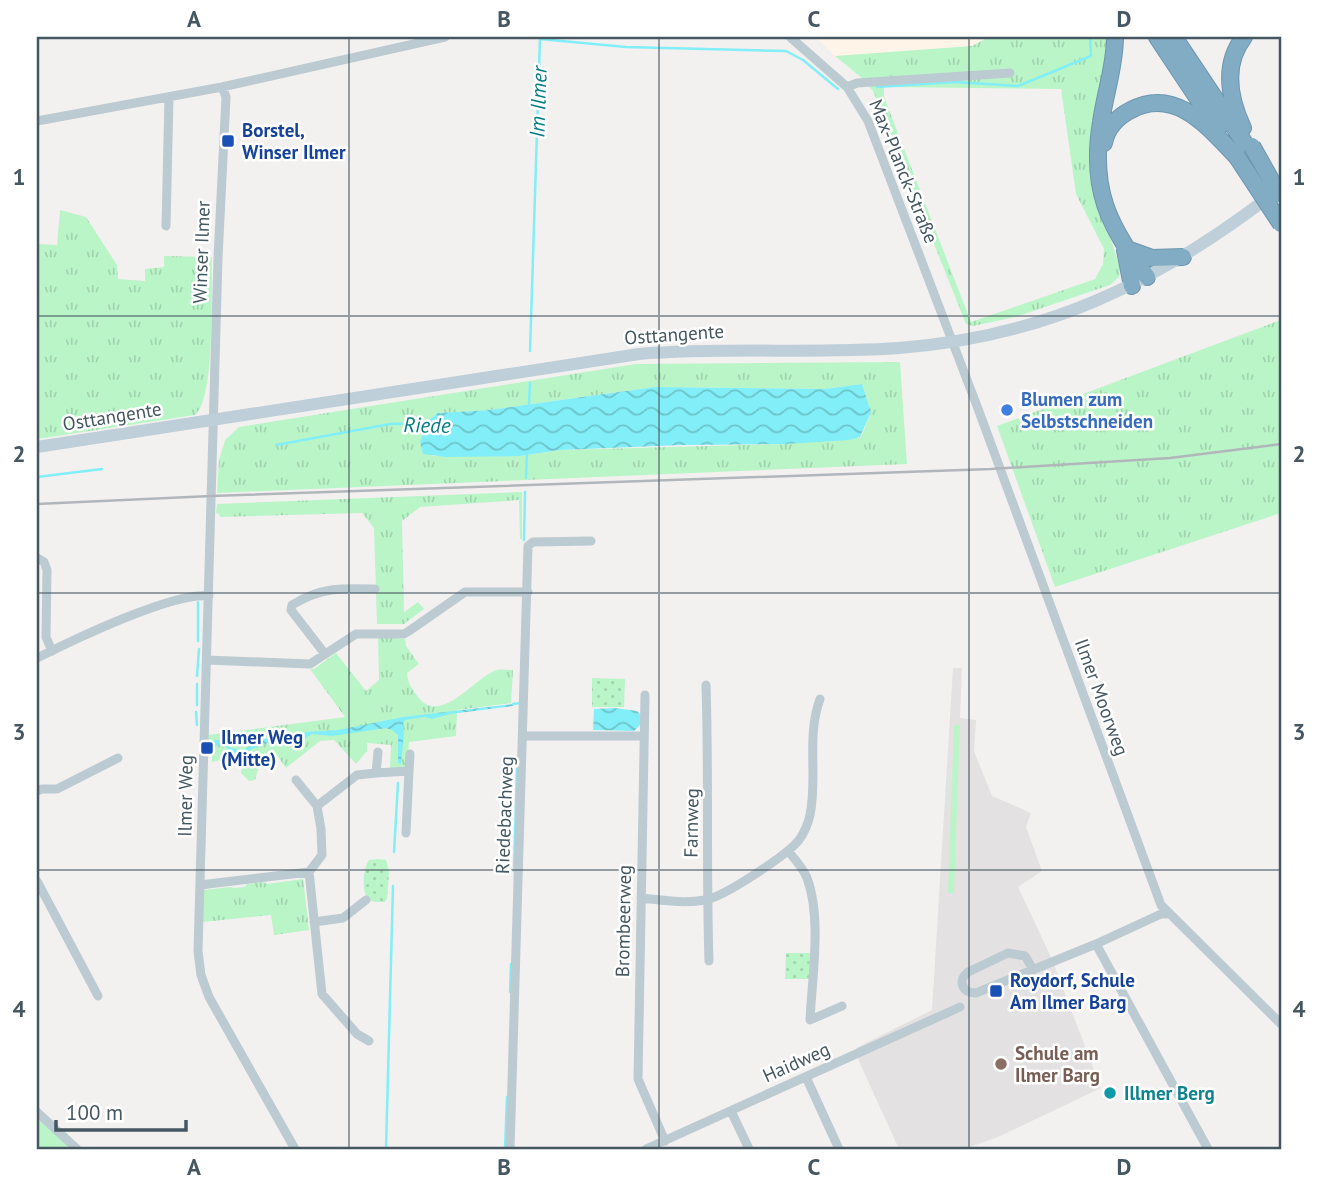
<svg xmlns="http://www.w3.org/2000/svg" width="1318" height="1186" font-family="'PT Sans',sans-serif">
	<style>
		.commercial { fill: #fef5e8 }
		.education { fill: #e4e1e2 }
		.grass { fill: url(#grass-tufts); fill-rule: evenodd }
		.park { fill: url(#park-dots) }
		.pitch { fill: #baf5c8 }
		.water { fill: url(#water-waves) }
		.lines { fill: none; stroke-linecap: round; stroke-linejoin: round }
		.stream { stroke: #82eef7; stroke-width: 2.5 }
		.highway-casing { stroke: #6d96b0; stroke-width: 18 }
		.street { stroke: #bccad1; stroke-width: 9 }
		.secondary { stroke: #becfd9; stroke-width: 12 }
		.highway { stroke: #82abc4; stroke-width: 16 }
		.rail { stroke: #b1b6bb; stroke-width: 2.5 }
		.highway-bridge-casing { stroke: #6d96b0; stroke-width: 18; stroke-linecap: butt }
		.highway-bridge { stroke: #82abc4; stroke-width: 16 }
		.grid { fill: none; stroke: #455760; stroke-width: 2; stroke-opacity: 0.55 }
		.transit-dot { fill: #1a4fb4; stroke: #fff; stroke-width: 2.5 }
		.shop-dot { fill: #3f7fe0; stroke: #fff; stroke-width: 2.5 }
		.education-dot { fill: #8d6e63; stroke: #fff; stroke-width: 2.5 }
		.culture-dot { fill: #0f9aa8; stroke: #fff; stroke-width: 2.5 }
		.labels { text-anchor: middle; dominant-baseline: central; stroke-width: 5; stroke-linejoin: round; paint-order: stroke }
		.transit-label { font-size: 19px; font-weight: bold; fill: #164399; stroke: #fff; text-anchor: start }
		.street-label { font-size: 19px; fill: #455760; stroke: #fff }
		.shop-label { font-size: 19px; font-weight: bold; fill: #366cbe; stroke: #fff; text-anchor: start }
		.education-label { font-size: 19px; font-weight: bold; fill: #785e54; stroke: #fff; text-anchor: start }
		.culture-label { font-size: 19px; font-weight: bold; fill: #0d838f; stroke: #fff; text-anchor: start }
		.water-label { font-size: 21px; font-style: italic; fill: #057d86; stroke: #fff }
		.neatline { fill: none; stroke: #455760; stroke-width: 2.5 }
		.grid-label { font-size: 23px; text-anchor: middle; font-weight: bold; fill: #455760 }
	</style>
	<defs>
		<pattern id="grass-tufts" width="24" height="20" patternUnits="userSpaceOnUse" patternTransform="scale(1.75)"><rect width="24" height="20" fill="#baf5c8"/><path d="M3 7l-1-3M5 7V3M7 7l1-3M15 17l-1-3M17 17v-4M19 17l1-3" fill="none" stroke="#a1d4ae"/></pattern>
		<pattern id="park-dots" width="8" height="8" patternUnits="userSpaceOnUse" patternTransform="scale(1.75)"><rect width="8" height="8" fill="#baf5c8"/><path d="M2 2h.1M6 6h.1" fill="none" stroke="#a1d4ae" stroke-width="1.8" stroke-linecap="round"/></pattern>
		<pattern id="water-waves" width="16" height="10" patternUnits="userSpaceOnUse" patternTransform="scale(1.75)"><rect width="16" height="10" fill="#82eef7"/><path d="M0 5q4-4 8 0t8 0" fill="none" stroke="#6cc4cb"/></pattern>
	</defs>
	<rect width="100%" height="100%" fill="#f3f0f0"/>
	<!-- commercial -->
	<path class="commercial" d="M815,37H989L972,46L835,56Z"/>
	<!-- education -->
	<path class="education" d="M953,668H962L960,718L976,720L974,751L992,796L1031,813L1026,827L1042,871L1018,887L1051,957L1101,1088L998,1137L964,1149H899L857,1057L856,1048L932,1010Z"/>
	<!-- grass -->
	<path class="grass" d="M989,37H1110L1100,206L1120,268L1119,277L1110,285L1015,317L973,326L966,324L873,91L862,78L835,56L972,46ZM884,87L1061,89L1076,194L1104,249L1103,264L1095,279L971,322L884,97Z
		M60,210L86,217L117,265L118,279L145,281V269L164,267V256L212,257C211,287 216,398 195,415L37,439V244L57,245Z
		M1281,320V513L1055,587L997,426Z
		M900,362L907,464L217,493L219,460L225,440L239,427L636,364ZM862,384L871,412L861,437L785,444L560,450L520,456H433L420,442L438,413L489,410L655,387L824,389Z
		M522,492V539H520L519,500L420,507L402,521L404,612L418,602L424,609L404,624H377L374,528L362,513L220,517L219,514L216,513L217,504Z
		M378,637L405,639L406,646L419,664L407,673C408,684 412,689 418,697C439,725 472,682 492,672C498,668 506,670 513,670L511,703L457,710L456,736L409,742L407,769L390,768L391,745L367,743V751L356,764L334,740L320,741L286,768L276,754L262,756L255,780L249,781L241,773L243,761L238,757L212,762V744H208V735L345,717L310,669H314L336,653L366,691L379,680Z
		M303,879L309,930L274,935L271,915L203,922V890L231,887L233,888L245,887L247,884L264,882L267,884Z"/>
	<!-- park -->
	<path class="park" d="M592,678L625,679L624,707H592Z
		M378,859L386,860L389,872L387,899L385,902C379,902 372,903 368,899C361,891 363,868 369,860Z
		M786,953H810L809,979H785Z"/>
	<!-- pitch -->
	<path class="pitch" d="M337,658L369,700L347,717L315,675Z
		M954,725H960L954,893H948Z
		M37,1116L72,1149H37Z"/>
	<!-- water -->
	<path class="water" d="M862,384L871,412L860,437L849,440L785,444L682,445L560,450L520,456L446,457L423,454L420,442L429,420L438,413L489,410L655,387L824,389Z
		M513,704V706L450,714L432,719L425,717L405,720L403,724L404,733L401,764L398,763V735L392,730L386,728L332,736L312,734L296,744L267,743L243,753H235L226,747L209,744V741L217,740L231,748L243,750L262,739L297,738L306,732L338,730L403,717Z
		M615,708L637,711L641,715L640,725L634,731L593,730L594,709Z"/>
	<g class="lines">
		<!-- stream -->
		<path class="stream" d="M540,39L626,47L786,51L803,60L838,89
			M877,87L955,82L1018,86L1091,56L1090,37
			M530,351L540,37
			M529,404L530,383
			M276,445L390,424L430,423
			M37,477L102,469
			M526,478L527,453
			M524,540L525,492
			M198,602V641
			M197,676L199,649
			M513,704L520,703
			M197,705V684
			M196,712L197,725
			M394,852L398,783
			M514,871L517,769
			M510,992L511,964
			M386,1149L393,886
			M505,1149L507,1097"/>
		<defs>
			<path id="highway" d="M1115,37C1115,66 1105,93 1101,122C1090,188 1108,226 1147,277
				M1157,37L1218,129
				M1174,37L1248,148
				M1243,128C1229,98 1223,64 1244,37
				M1104,143C1107,128 1117,117 1131,110C1176,86 1209,128 1237,157
				M1127,249L1152,258L1183,257
				M1125,250L1132,286"/>
		</defs>
		<!-- highway casing -->
		<use href="#highway" class="highway-casing"/>
		<!-- street -->
		<path class="street" d="M790,37L847,87L868,121L977,406L1161,905L1281,1024
			M222,87L226,97L218,258L198,951L201,975L209,997L295,1149
			M847,87L857,83L1010,73
			M37,121L222,87L445,37
			M166,226L169,97
			M37,558L44,562L47,570L46,637L52,651
			M325,654L291,610L292,605C321,587 342,588 375,589
			M37,658C71,641 174,591 209,596
			M207,660L310,664L356,634H404L409,631L465,592H528
			M706,685C709,777 706,869 709,961
			M645,695L638,1079L665,1141
			M524,736H643
			M409,771L410,754
			M376,773L409,771L406,833
			M37,791L42,789H57L118,758
			M317,806L357,775L376,773L378,752
			M788,851C795,859 803,868 807,878C822,918 812,977 810,1020L842,1006
			M309,872L322,994L357,1034L369,1041
			M37,881L98,996
			M200,885L309,872L322,855L321,829L317,806L296,780
			M641,898C662,900 684,904 705,900C724,897 787,855 799,840C804,833 808,824 810,815C818,777 806,737 820,699
			M314,922L343,918L366,900
			M1096,944L1208,1149
			M1033,969L1025,956L1008,953L968,972C957,981 962,993 976,993L1096,944L1161,914H1168
			M806,1077L839,1149
			M731,1111L749,1149
			M37,1112L77,1149
			M510,1149L528,546L533,542L591,541
			M646,1149L960,1007"/>
		<!-- secondary -->
		<path class="secondary" d="M37,447L639,354C726,347 812,354 899,348C1044,337 1155,284 1270,196"/>
		<!-- highway -->
		<use href="#highway" class="highway"/>
		<!-- rail -->
		<path class="rail" d="M37,504L211,496L991,469L1170,458L1281,444"/>
		<defs>
			<path id="highway-bridge" d="M1252,146L1279,194
				M1237,157L1281,224"/>
		</defs>
		<!-- highway-bridge casing -->
		<use href="#highway-bridge" class="highway-bridge-casing"/>
		<!-- highway-bridge -->
		<use href="#highway-bridge" class="highway-bridge"/>
	</g>
	<!-- grid -->
	<path class="grid" d="M349,37V1149M659,37V1149M969,37V1149M37,316H1281M37,593H1281M37,870H1281"/>
	<!-- markers -->
	<g class="transit-dot">
		<rect x="221" y="134" width="14" height="14" rx="3.5"/>
		<rect x="200" y="741" width="14" height="14" rx="3.5"/>
		<rect x="989" y="984" width="14" height="14" rx="3.5"/>
	</g>
	<circle class="shop-dot" cx="1007" cy="410" r="7"/>
	<circle class="education-dot" cx="1001" cy="1064" r="7"/>
	<circle class="culture-dot" cx="1110" cy="1093" r="7"/>
	<g class="labels">
		<!-- transit labels -->
		<g class="transit-label">
			<text x="242" y="130">Borstel,<tspan x="242" dy="22">Winser Ilmer</tspan></text>
			<text x="221" y="737">Ilmer Weg<tspan x="221" dy="22">(Mitte)</tspan></text>
			<text x="1010" y="980">Roydorf, Schule<tspan x="1010" dy="22">Am Ilmer Barg</tspan></text>
		</g>
		<!-- street labels -->
		<g class="street-label">
			<text transform="translate(904 171) rotate(68)">Max-Planck-Straße</text>
			<text transform="translate(201 252) rotate(-88)">Winser Ilmer</text>
			<text transform="translate(674 334) rotate(-4)">Osttangente</text>
			<text transform="translate(112 416) rotate(-9)">Osttangente</text>
			<text transform="translate(1102 697) rotate(70)">Ilmer Moorweg</text>
			<text transform="translate(185 796) rotate(-89)">Ilmer Weg</text>
			<text transform="translate(504 815) rotate(-88)">Riedebachweg</text>
			<text transform="translate(691 823) rotate(-89)">Farnweg</text>
			<text transform="translate(623 921) rotate(-89)">Brombeerweg</text>
			<text transform="translate(796 1062) rotate(-24)">Haidweg</text>
		</g>
		<!-- shop labels -->
		<g class="shop-label">
			<text x="1021" y="399">Blumen zum<tspan x="1021" dy="22">Selbstschneiden</tspan></text>
		</g>
		<!-- education labels -->
		<g class="education-label">
			<text x="1015" y="1053">Schule am<tspan x="1015" dy="22">Ilmer Barg</tspan></text>
		</g>
		<!-- culture labels -->
		<g class="culture-label">
			<text x="1124" y="1093">Illmer Berg</text>
		</g>
		<!-- water labels -->
		<g class="water-label">
			<text transform="translate(538 102) rotate(-88)">Im Ilmer</text>
			<text transform="translate(427 425) rotate(1)">Riede</text>
		</g>
	</g>
	<!-- border -->
	<rect width="1318" height="1186" fill="none" stroke="#ffffff" stroke-width="77"/>
	<!-- scale -->
	<path d="M56 1120v10h130v-10" fill="none" stroke="#455760" stroke-width="3.5"/>
	<text x="66" y="1120" font-size="21" fill="#455760" stroke="#ffffff" stroke-width="5" paint-order="stroke">100 m</text>
	<rect x="38" y="38" width="1242" height="1110" class="neatline"/>
	<g class="grid-label">
		<text x="194" y="27">A</text>
		<text x="504" y="27">B</text>
		<text x="814" y="27">C</text>
		<text x="1124" y="27">D</text>
		<text x="19" y="185">1</text>
		<text x="1299" y="185">1</text>
		<text x="19" y="462">2</text>
		<text x="1299" y="462">2</text>
		<text x="19" y="740">3</text>
		<text x="1299" y="740">3</text>
		<text x="19" y="1017">4</text>
		<text x="1299" y="1017">4</text>
		<text x="194" y="1175">A</text>
		<text x="504" y="1175">B</text>
		<text x="814" y="1175">C</text>
		<text x="1124" y="1175">D</text>
	</g>
</svg>
